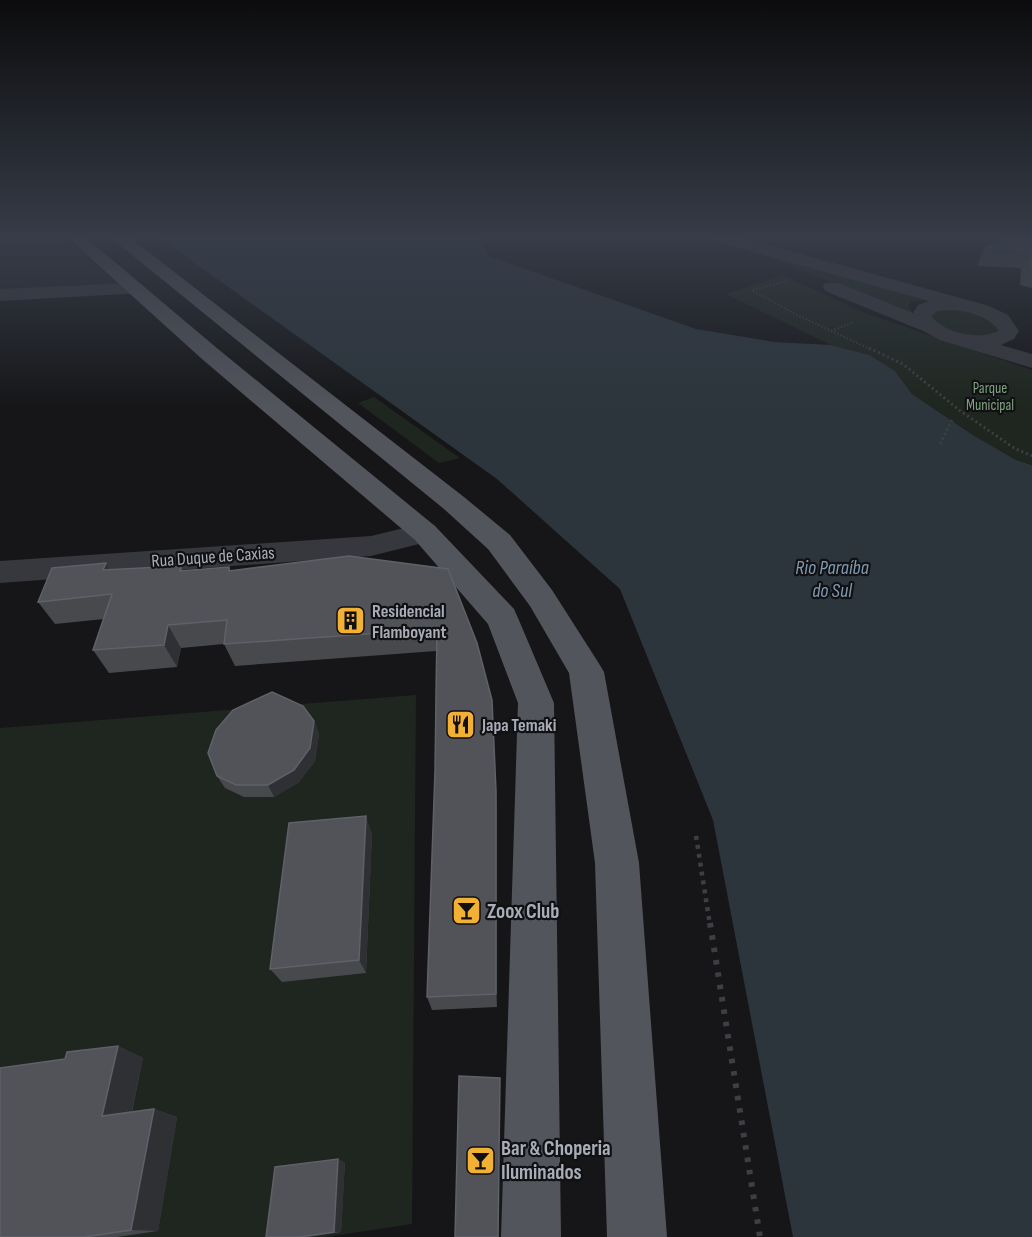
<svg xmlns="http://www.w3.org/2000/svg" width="1032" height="1237" font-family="'Sofia Sans Condensed',sans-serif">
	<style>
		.built { fill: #222225 }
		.green { fill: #1e261f }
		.water { fill: #2c353c }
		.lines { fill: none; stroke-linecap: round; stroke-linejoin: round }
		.path-far3 { stroke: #3d3f44; stroke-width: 2; stroke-dasharray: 1.5 2; stroke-linecap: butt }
		.path-far2 { stroke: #3d3f44; stroke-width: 3; stroke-dasharray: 2 3; stroke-linecap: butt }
		.path-far1 { stroke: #3d3f44; stroke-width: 4.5; stroke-dasharray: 4 5; stroke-linecap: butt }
		.path { stroke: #3d3f44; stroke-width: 6; stroke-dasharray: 4.5 8; stroke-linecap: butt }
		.minor { fill: #37383d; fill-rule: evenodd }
		.major { fill: #53555c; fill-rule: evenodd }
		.wall { fill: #47494d }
		.shaded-wall { fill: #2f3033 }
		.building { fill: #525359; stroke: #5f6168; stroke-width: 1.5 }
		.labels { text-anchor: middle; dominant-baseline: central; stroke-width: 4.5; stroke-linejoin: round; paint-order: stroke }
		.far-park-label { font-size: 15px; fill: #7fa381; stroke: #111113 }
		.street-label { font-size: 18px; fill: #a8adb8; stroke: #111113 }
		.poi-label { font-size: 18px; font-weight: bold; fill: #a8adb8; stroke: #111113; text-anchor: start }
		.water-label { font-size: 20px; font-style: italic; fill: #7f9bb3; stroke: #111113 }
		.near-poi-label { font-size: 21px; font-weight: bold; fill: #a8adb8; stroke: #111113; text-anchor: start }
	</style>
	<rect width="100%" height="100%" fill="#161618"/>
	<!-- built -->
	<path class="built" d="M0,236H62L123,288L0,293Z"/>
	<!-- green -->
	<path class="green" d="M738,245L941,300L911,301L908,305L914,316Z
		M783,275L862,312L1032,370V465L1016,460L973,435L912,394L895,371L871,355L831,345L726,294Z
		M950,307L994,319L1000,333L973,338L938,328L928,313Z
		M374,397L460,458L439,463L358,403Z
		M416,695L412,1224L326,1237H0V728Z"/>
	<!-- water -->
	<path class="water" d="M157,236H477L489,256L696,329L774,342L831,345L870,355L895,371L912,394L973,435L1016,460L1032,465V1237H793L713,820L620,589L497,479Z"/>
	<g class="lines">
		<!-- path-far3 -->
		<path class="path-far3" d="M679,236L693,240
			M788,281L752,290L793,313L872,350
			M831,331L854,322"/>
		<!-- path-far2 -->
		<path class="path-far2" d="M869,348L903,364L959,410L1014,448L1032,456
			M940,444L952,420"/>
		<!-- path-far1 -->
		<path class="path-far1" d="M696,836L710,925"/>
		<!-- path -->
		<path class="path" d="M710,923L760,1237"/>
		<!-- minor -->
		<path class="minor" d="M708,236H736L989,306L1008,315L1019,331L1014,339L1001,345L1032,354V368L940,340L923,331L825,291L823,287L825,283H839L913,313L918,305L929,301L710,240ZM953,310C970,312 989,316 999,331C979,340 945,334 931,316L937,311Z
			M135,283L142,285L144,289L142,293L0,301V289Z
			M425,523L435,526L440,533L435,540L371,556L0,583V561L371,536Z"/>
		<!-- major -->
		<path class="major" d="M66,236H84L218,349L435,526L514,609L518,618L554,703L561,1237H501L518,703L488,624L415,540L202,359Z
			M109,236H128L464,497L510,535L552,590L598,662L604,672L639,863L667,1237H607L595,863L569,673L530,606L488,549L444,509Z"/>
	</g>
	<!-- wall -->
	<path class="wall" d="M1032,236V288L1020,285L1021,268L977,266L985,248Z
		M106,563L110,570L181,566L183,571L229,567L231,571L448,569L497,811V1007L432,1010L427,997L435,771L436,651L235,666L224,644L181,648L177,667L109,673L93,650L104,619L55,624L38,602Z
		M314,721L319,734L315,761L299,782L274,797H244L225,788L217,776Z
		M372,833L366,973L282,982L270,969Z
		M118,1046L143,1058L132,1112L154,1109L177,1117L158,1231L117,1237H0L65,1059Z
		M345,1162L341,1232L309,1237H266Z"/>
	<!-- shaded-wall -->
	<path class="shaded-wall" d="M106,563L120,586L103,570Z
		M168,625L181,648L177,667L164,645Z
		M314,721L319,734L315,761L299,782L274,797L268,785Z
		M496,791L497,811V1007L496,994Z
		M366,816L372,833L366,973L359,960Z
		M118,1046L143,1058L129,1124L102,1116Z
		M500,1078L499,1237H498Z
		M154,1109L177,1117L158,1231L131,1230Z
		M338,1159L345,1162L341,1232H334Z"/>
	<!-- building -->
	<path class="building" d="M1005,236H1032V267L1030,266V250L985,248Z
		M349,556L448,569L477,643L492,700L496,791V994L427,997L435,771L437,629L224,644L227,620L168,625L164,645L93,650L112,594L38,602L52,568L106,563L103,570L181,566L180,571L229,567V571Z
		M272,692L303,706L314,721L310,748L294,770L268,785H236L217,776L208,753L216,730L233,710Z
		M366,816L359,960L270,969L289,823Z
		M118,1046L102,1116L154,1109L131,1230L84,1237H0V1068L65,1059L67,1052Z
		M459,1076L500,1078L498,1237H455Z
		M338,1159L334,1232L299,1237H266L275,1167Z"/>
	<!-- sky -->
	<linearGradient id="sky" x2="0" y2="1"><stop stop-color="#0c0c0d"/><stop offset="0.58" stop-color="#363c48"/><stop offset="1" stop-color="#363c48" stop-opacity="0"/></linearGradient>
	<rect width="1032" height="409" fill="url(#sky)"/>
	<!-- icons -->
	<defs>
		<symbol id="building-square" viewBox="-11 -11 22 22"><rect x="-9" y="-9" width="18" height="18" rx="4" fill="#f2b134" stroke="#111113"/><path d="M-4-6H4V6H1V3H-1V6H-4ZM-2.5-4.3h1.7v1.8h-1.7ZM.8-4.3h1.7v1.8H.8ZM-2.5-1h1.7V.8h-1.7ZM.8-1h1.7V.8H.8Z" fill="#111"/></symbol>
		<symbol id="restaurant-square" viewBox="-11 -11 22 22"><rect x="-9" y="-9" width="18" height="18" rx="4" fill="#f2b134" stroke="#111113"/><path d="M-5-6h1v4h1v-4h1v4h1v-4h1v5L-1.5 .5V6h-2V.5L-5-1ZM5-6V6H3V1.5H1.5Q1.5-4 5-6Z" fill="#111"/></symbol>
		<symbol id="bar-square" viewBox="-11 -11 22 22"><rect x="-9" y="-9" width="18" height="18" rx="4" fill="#f2b134" stroke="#111113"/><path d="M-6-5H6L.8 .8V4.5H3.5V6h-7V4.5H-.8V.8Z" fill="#111"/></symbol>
	</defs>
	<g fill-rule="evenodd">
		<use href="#building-square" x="334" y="604" width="33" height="33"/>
		<use href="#restaurant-square" x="444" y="708" width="33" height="33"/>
		<use href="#bar-square" x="450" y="894" width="33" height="33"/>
		<use href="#bar-square" x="464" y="1144" width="33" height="33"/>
	</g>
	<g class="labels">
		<!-- far-park labels -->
		<g class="far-park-label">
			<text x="990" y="388">Parque<tspan x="990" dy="17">Municipal</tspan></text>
		</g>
		<!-- street labels -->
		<g class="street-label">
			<text transform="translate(213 557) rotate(-4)">Rua Duque de Caxias</text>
		</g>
		<!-- poi labels -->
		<g class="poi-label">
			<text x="372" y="611">Residencial<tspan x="372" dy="21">Flamboyant</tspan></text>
			<text x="482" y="725">Japa Temaki</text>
		</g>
		<!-- water labels -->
		<g class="water-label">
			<text x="832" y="568">Rio Paraíba<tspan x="832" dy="23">do Sul</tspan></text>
		</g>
		<!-- near-poi labels -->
		<g class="near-poi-label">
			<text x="487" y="911">Zoox Club</text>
			<text x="501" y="1148">Bar &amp; Choperia<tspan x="501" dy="24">Iluminados</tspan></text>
		</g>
	</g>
</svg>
